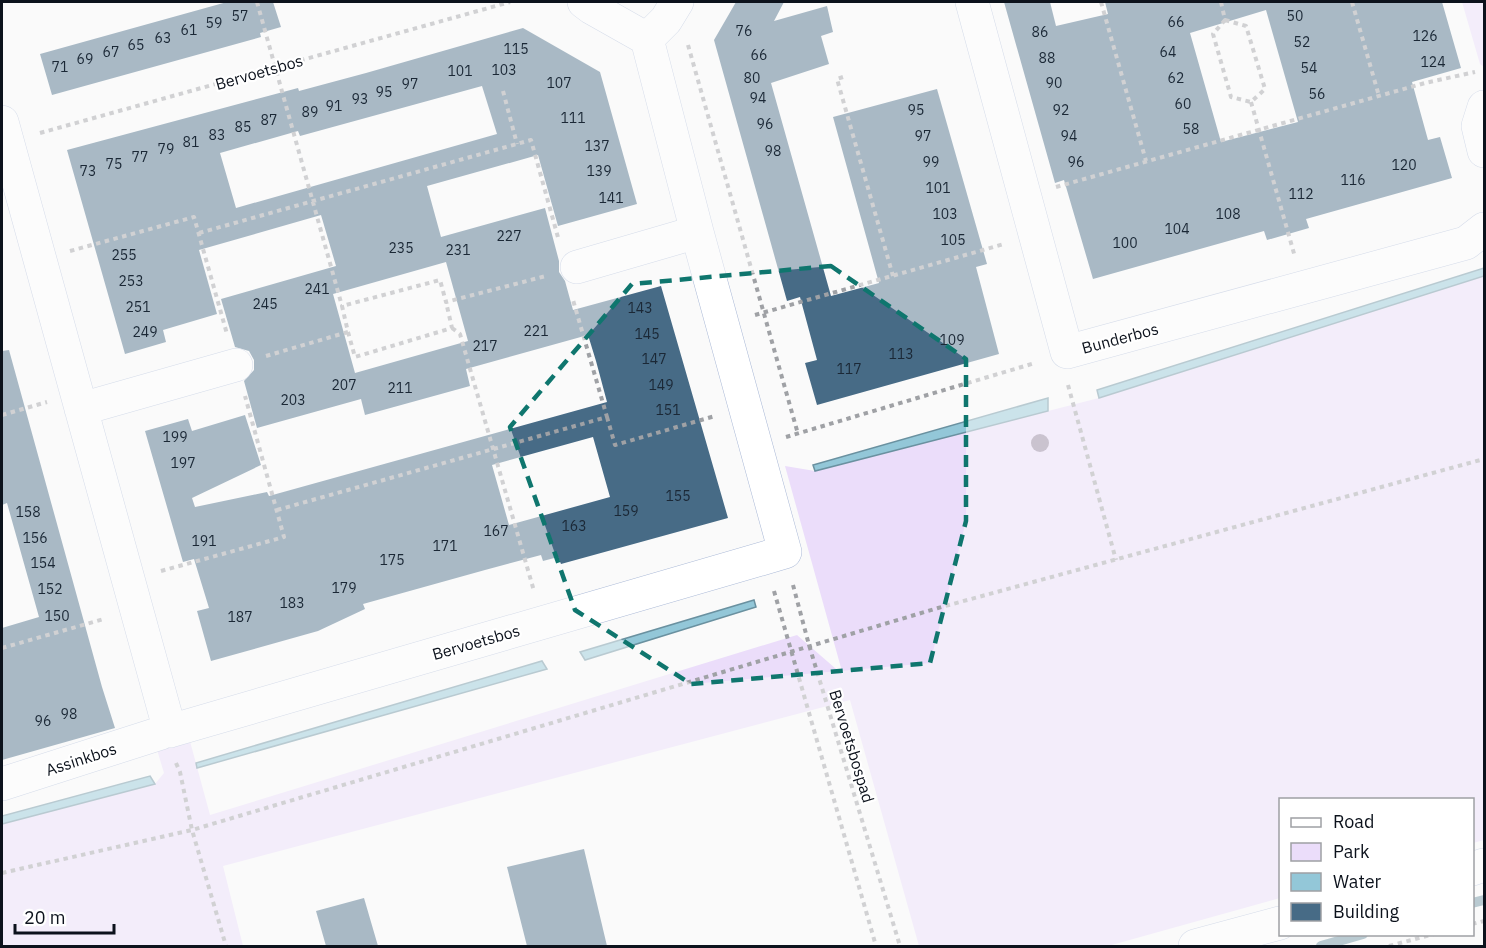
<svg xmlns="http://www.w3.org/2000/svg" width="1486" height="948" font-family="'IBM Plex Sans',sans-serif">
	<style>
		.green { fill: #ebddfa }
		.water { fill: #93c7d8; stroke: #6a91a0; stroke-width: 1.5 }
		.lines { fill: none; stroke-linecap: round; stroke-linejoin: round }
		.stream { stroke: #6a91a0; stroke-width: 10 }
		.building { fill: #476b86; fill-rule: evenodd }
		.minor-casing { stroke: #aab9d7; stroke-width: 34 }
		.path { stroke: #9fa1a5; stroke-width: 4; stroke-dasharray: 4.5 4.5; stroke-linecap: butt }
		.minor { stroke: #fff; stroke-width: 33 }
		.tree { fill: #90819c }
		.marked { fill: none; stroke: #0f766e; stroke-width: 4.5; stroke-dasharray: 12 8; stroke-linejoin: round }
		.labels { text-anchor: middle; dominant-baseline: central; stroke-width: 4.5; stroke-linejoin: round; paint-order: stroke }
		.number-label { font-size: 14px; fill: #1b2836 }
		.street-label { font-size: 16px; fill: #0c121c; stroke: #fff }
	</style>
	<rect width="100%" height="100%" fill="#fafafa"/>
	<!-- green -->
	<path class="green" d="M1462,2H1484V67L1480,64Z
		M1484,276V840L1473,843L1472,800H1280V898L1108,946H919L850,700L223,866L243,946H2V824L155,784L164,773L155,743L188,734L210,815L797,635L843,675L785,466L815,471L1099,398Z"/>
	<!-- water -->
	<path class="water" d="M1484,268V276L1099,398L1097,390Z
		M1048,398V411L815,471L813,465Z
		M754,600L756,607L585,660L580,652Z
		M542,661L547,669L197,768L196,763Z
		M150,776L155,784L2,824V816Z"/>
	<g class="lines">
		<!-- stream -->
		<path class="stream" d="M1472,903L1484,900
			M1321,946L1363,934"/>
	</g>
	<!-- building -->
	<path class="building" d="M227,2H273L281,27L260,33L261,37L52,95L40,54Z
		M736,2H784L774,21L827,6L833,32L821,36L829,64L771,83L831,296L879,283L833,117L937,89L987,264L976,267L999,354L817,405L805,363L817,360L800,297L787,301L714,40Z
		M1004,2H1050L1056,26L1108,14L1105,2H1442L1461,68L1412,82L1428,140L1440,137L1452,178L1306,219L1309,228L1267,240L1264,231L1093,279L1064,180L1055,183ZM1266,10L1298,122L1221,142L1190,33Z
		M523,28L600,72L637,204L558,226L538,155L427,186L441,237L545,208L559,261V272L565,281L573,310L661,286L728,518L561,564L558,557L543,561L541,555L485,570L363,604L365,609L318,631L211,661L197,611L209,608L194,559L183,562L145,431L188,419L192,431L245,415L261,465L192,498L195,507L267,492L269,496L607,402L596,361L588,335L466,369L470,386L365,415L361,399L257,428L244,381L254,370V360L249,351L235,347L221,299L336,266L321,215L199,250L217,314L163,330L166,342L125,354L67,150L298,88L299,91L366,73ZM482,86L497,134L236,208L220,153L298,131L300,136ZM446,262L468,341L355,373L333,294ZM593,437L610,497L509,525L492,465Z
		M9,350L102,687L115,728L2,760V628L39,617L7,503L2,505V351Z
		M584,849L607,946H527L507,867Z
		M364,898L378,946H326L316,911Z"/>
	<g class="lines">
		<defs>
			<path id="minor" d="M972,2L1067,352L1466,243L1484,229
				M647,39L666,20L677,2
				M1484,107L1478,126L1484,151
				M2,122L170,731L785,552L697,232L647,39L592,8L584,2
				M577,267L697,232
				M81,409L236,365
				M2,784L161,733
				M1472,869L1484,865
				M1195,946L1280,923"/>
		</defs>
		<!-- minor casing -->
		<use href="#minor" class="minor-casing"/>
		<!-- path -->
		<path class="path" d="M257,2L342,306
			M1101,2L1146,161
			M1221,2L1225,20
			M1352,2L1379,96
			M1225,20L1246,26L1265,89L1251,102L1231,97L1213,34Z
			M688,45L798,434
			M843,77L837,79L893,276
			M503,91L517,144
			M1251,102L1295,257
			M40,133L510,2
			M1056,187L1425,83L1475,72
			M199,233L531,140L559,241
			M70,251L194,217L227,334
			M755,315L1004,244
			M452,328L460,334L534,591
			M348,332L355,357L452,328L446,302
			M266,356L348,332L342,306L440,280L446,302L546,276
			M1068,385L1116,560
			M2,415L47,402
			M607,417L615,445L715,416
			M786,437L1035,363
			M277,510L607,417L573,300
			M161,571L284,537L245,396
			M793,585L809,645L900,946
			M774,591L876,946
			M2,648L104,619
			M176,763L180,772L192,830L226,946
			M2,873L192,830L938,608L1484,459
			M1472,924L1484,921
			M1389,946L1434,934"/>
		<!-- minor -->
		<use href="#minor" class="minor"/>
	</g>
	<!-- trees -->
	<circle class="tree" cx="1040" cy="443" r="9"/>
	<!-- marked area -->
	<path d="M0 0H1486V948H0ZM831,266L966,359V521L930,663L691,684L575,610L510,427L632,284Z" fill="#fafafa" fill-opacity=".55" fill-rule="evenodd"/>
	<path class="marked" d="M831,266L966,359V521L930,663L691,684L575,610L510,427L632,284Z"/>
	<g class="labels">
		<!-- number labels -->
		<g class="number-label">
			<text x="240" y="16">57</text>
			<text x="1295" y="16">50</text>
			<text x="1176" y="22">66</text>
			<text x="214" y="23">59</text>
			<text x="189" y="30">61</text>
			<text x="744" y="31">76</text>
			<text x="1040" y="32">86</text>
			<text x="1425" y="36">126</text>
			<text x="163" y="38">63</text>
			<text x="1302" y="42">52</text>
			<text x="136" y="45">65</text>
			<text x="516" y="49">115</text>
			<text x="111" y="52">67</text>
			<text x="1168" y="52">64</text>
			<text x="759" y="55">66</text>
			<text x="1047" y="58">88</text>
			<text x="85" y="59">69</text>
			<text x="1433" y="62">124</text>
			<text x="60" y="67">71</text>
			<text x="1309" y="68">54</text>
			<text x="504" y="70">103</text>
			<text x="460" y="71">101</text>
			<text x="752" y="78">80</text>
			<text x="1176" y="78">62</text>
			<text x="559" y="83">107</text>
			<text x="1054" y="83">90</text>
			<text x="410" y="84">97</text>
			<text x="384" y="92">95</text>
			<text x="1317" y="94">56</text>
			<text x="758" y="98">94</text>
			<text x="360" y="99">93</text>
			<text x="1183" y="104">60</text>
			<text x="334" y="106">91</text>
			<text x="916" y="110">95</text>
			<text x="1061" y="110">92</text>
			<text x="310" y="112">89</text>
			<text x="573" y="118">111</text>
			<text x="269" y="120">87</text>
			<text x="765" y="124">96</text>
			<text x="243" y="127">85</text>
			<text x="1191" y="129">58</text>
			<text x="217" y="135">83</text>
			<text x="923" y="136">97</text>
			<text x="1069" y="136">94</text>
			<text x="191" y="142">81</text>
			<text x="597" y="146">137</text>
			<text x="166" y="149">79</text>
			<text x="773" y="151">98</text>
			<text x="140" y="157">77</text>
			<text x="931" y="162">99</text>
			<text x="1076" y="162">96</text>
			<text x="114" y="164">75</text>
			<text x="1404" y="165">120</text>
			<text x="88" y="171">73</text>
			<text x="599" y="171">139</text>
			<text x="1353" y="180">116</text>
			<text x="938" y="188">101</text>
			<text x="1301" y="194">112</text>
			<text x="611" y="198">141</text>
			<text x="945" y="214">103</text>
			<text x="1228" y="214">108</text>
			<text x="1177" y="229">104</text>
			<text x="509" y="236">227</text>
			<text x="953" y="240">105</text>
			<text x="1125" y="243">100</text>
			<text x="401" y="248">235</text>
			<text x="458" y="250">231</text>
			<text x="124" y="255">255</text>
			<text x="131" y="281">253</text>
			<text x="317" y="289">241</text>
			<text x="265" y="304">245</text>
			<text x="138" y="307">251</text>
			<text x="640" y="308">143</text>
			<text x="536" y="331">221</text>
			<text x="145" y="332">249</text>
			<text x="647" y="334">145</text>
			<text x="952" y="340">109</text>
			<text x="485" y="346">217</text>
			<text x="901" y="354">113</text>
			<text x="654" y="359">147</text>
			<text x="849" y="369">117</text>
			<text x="344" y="385">207</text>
			<text x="661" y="385">149</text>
			<text x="400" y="388">211</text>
			<text x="293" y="400">203</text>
			<text x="668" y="410">151</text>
			<text x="175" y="437">199</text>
			<text x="183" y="463">197</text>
			<text x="678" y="496">155</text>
			<text x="626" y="511">159</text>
			<text x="28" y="512">158</text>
			<text x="574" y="526">163</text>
			<text x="496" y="531">167</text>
			<text x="35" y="538">156</text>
			<text x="204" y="541">191</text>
			<text x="445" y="546">171</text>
			<text x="392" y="560">175</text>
			<text x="43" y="563">154</text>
			<text x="344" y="588">179</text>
			<text x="50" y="589">152</text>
			<text x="292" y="603">183</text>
			<text x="57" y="616">150</text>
			<text x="240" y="617">187</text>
			<text x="69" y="714">98</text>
			<text x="43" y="721">96</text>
		</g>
		<!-- street labels -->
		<g class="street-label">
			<text transform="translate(259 72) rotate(-16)">Bervoetsbos</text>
			<text transform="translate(1120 338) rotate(-15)">Bunderbos</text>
			<text transform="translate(476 642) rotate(-16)">Bervoetsbos</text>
			<text transform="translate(852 746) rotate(73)">Bervoetsbospad</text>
			<text transform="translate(81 759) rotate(-18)">Assinkbos</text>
		</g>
	</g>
	<!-- border -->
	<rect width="1486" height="948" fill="none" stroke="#0c121c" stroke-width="6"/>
	<!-- legend -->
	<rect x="1279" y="798" width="195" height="138" fill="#ffffff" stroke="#9ea0a4" stroke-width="1.5"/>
	<rect x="1291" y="818" width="30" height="9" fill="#ffffff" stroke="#9ea0a4" stroke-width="1.5"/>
	<text x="1333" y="828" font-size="18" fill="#0c121c">Road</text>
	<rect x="1291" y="843" width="30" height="18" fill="#ebddfa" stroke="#9ea0a4" stroke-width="1.5"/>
	<text x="1333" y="858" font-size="18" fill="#0c121c">Park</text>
	<rect x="1291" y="873" width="30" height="18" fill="#93c7d8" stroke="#9ea0a4" stroke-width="1.5"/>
	<text x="1333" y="888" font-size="18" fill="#0c121c">Water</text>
	<rect x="1291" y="903" width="30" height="18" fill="#476b86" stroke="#9ea0a4" stroke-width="1.5"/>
	<text x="1333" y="918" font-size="18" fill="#0c121c">Building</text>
	<!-- scale -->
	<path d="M15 924v9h99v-9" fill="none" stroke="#0c121c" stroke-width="3"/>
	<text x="24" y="924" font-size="18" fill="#0c121c" stroke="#ffffff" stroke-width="4.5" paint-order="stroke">20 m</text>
</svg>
